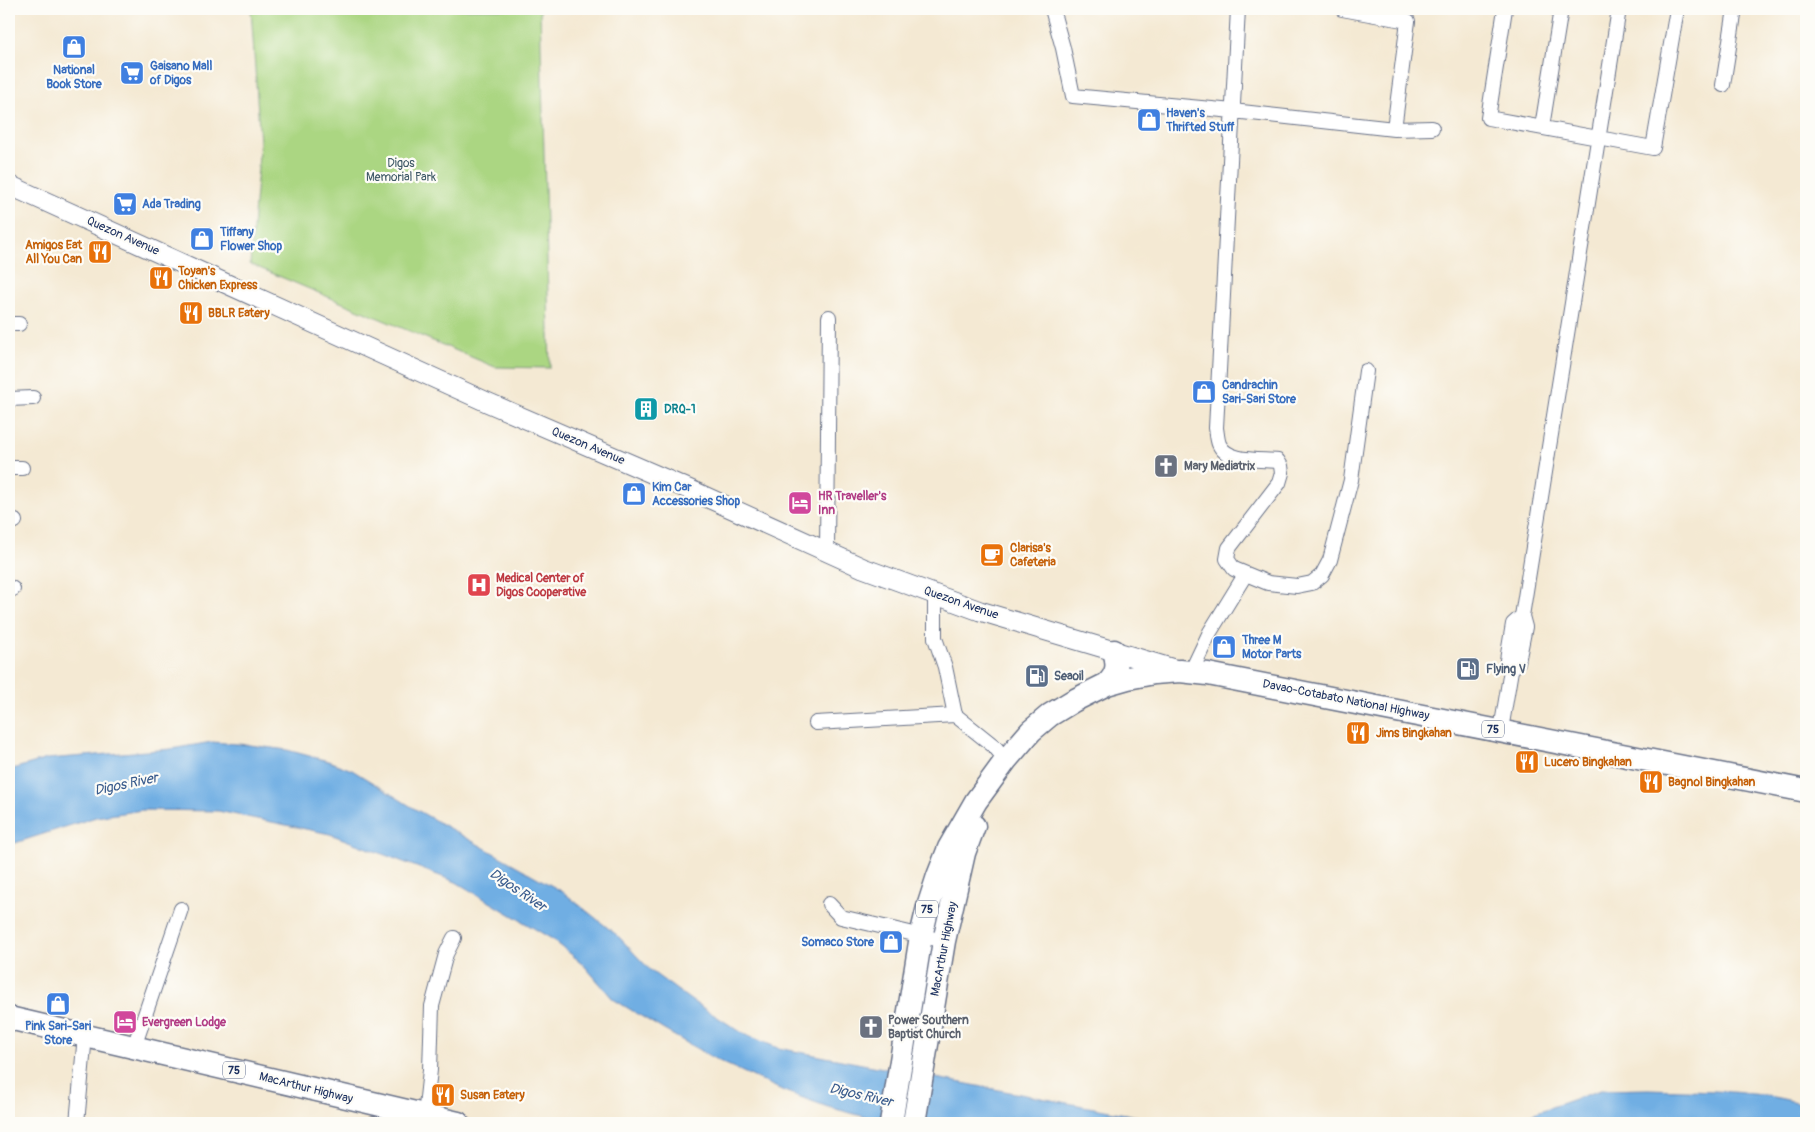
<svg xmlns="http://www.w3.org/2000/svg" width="1815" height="1132" font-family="Pangolin,sans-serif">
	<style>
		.green { fill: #abd682; stroke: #638270 }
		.water { fill: #70aee3; stroke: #466ea0 }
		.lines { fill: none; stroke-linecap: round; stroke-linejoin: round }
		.minor-casing { stroke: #677087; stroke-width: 16 }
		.secondary-casing { stroke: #677087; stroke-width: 21 }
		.trunk-casing { stroke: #677087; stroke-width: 25 }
		.minor { stroke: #fff; stroke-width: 14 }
		.secondary { stroke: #fff; stroke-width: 19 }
		.trunk { stroke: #fff; stroke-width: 22 }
		.labels { text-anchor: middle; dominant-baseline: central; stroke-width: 4.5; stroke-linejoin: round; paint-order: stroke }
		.shield { fill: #fdfcf7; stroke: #5f6c8c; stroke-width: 1 }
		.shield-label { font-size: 11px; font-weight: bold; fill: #1b2f5e }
		.shop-label { font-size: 12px; font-weight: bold; fill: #366cbe; stroke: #fdfcf7; text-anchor: start }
		.park-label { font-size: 12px; fill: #3f5967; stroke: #fdfcf7 }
		.street-label { font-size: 12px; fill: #1b2f5e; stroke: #fdfcf7 }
		.food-label { font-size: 12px; font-weight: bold; fill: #c56008; stroke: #fdfcf7; text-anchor: start }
		.culture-label { font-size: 12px; font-weight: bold; fill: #0d838f; stroke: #fdfcf7; text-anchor: start }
		.worship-label { font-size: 12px; font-weight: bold; fill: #5b616d; stroke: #fdfcf7; text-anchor: start }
		.hotel-label { font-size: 12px; font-weight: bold; fill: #b23c85; stroke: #fdfcf7; text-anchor: start }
		.health-label { font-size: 12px; font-weight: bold; fill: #be3a42; stroke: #fdfcf7; text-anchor: start }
		.service-label { font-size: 12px; font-weight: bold; fill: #4e5e75; stroke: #fdfcf7; text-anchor: start }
		.water-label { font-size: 14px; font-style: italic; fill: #395b8d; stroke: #fdfcf7 }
	</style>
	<rect width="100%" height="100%" fill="#fdfcf7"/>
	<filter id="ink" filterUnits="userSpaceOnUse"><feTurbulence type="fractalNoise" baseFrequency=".02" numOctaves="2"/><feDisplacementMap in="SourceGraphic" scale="10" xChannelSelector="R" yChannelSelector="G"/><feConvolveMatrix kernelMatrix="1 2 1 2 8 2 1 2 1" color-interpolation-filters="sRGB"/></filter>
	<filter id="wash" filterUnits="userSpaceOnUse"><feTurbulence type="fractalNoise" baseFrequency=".0096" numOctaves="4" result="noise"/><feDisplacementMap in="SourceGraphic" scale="20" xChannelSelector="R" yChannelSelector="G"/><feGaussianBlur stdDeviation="1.12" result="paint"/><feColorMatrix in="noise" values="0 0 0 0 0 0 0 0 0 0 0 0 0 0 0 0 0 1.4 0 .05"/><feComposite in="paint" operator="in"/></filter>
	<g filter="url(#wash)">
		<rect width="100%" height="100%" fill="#f4e9d3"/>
		<!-- green -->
		<path class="green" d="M251,9H540L550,368L495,367L250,264L260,143Z"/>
		<!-- water -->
		<path class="water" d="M212,742L250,745L287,750L328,761L352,770L415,809L563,892L618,936L651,971L692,1001L744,1034L778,1048L1141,1117L1154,1123H889L828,1107L784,1091L717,1060L664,1030L613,999L582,963L552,939L456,882L330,834L218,811L142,810L96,817L9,845V770L47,759L171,749Z
			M1648,1089C1700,1091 1756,1089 1806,1105V1123H1505L1601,1090Z"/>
	</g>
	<g filter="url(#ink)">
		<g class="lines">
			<defs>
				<path id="minor" d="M1052,9L1063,48L1073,96L1233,111L1394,129L1432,128
					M1238,9L1216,428C1217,433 1217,439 1219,444C1227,463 1260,459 1278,461L1281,466L1282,473L1279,483L1229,548L1227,559L1234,569L1268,583L1297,586L1312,583L1322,575L1330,560L1351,480L1366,371
					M1342,9L1408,21L1394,129
					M1505,9L1488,118L1653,148L1677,9
					M1723,85L1735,9
					M1542,127L1561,9
					M9,324H19
					M9,399L33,398
					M9,468H22
					M9,520L15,521
					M827,552L829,317
					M9,587L13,589
					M935,594V638L945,667L955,715
					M1511,670L1507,660L1513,624L1522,616
					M1191,672L1210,632L1245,575
					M816,723L955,715L995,747L1006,760
					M1501,730L1511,670L1518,662L1525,627L1522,616L1619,9
					M829,904L841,917L944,941
					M134,1047L181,909
					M425,1116L430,1070L432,1006L446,954L454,938
					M77,1123L85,1035"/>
				<path id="secondary" d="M9,185L489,403L695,492L863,568L980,611L1174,669"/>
				<path id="trunk" d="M1107,684C1118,674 1118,664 1114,651
					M9,1018L458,1123
					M891,1123L921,936L928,907L938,876L949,848L976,801L1006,760L1031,731L1050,715L1073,701L1107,684L1128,678L1154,673L1180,671L1208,674L1806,791
					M914,1123L944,941L964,853L974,826"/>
			</defs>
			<!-- minor casing -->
			<use href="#minor" class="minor-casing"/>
			<!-- secondary casing -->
			<use href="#secondary" class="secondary-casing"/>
			<!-- trunk casing -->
			<use href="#trunk" class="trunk-casing"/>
			<!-- minor -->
			<use href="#minor" class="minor"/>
			<!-- secondary -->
			<use href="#secondary" class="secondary"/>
			<!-- trunk -->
			<use href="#trunk" class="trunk"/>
		</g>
	</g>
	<!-- icons -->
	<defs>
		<symbol id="shop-square" viewBox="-11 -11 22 22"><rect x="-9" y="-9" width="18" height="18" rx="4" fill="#3f7fe0" stroke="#fdfcf7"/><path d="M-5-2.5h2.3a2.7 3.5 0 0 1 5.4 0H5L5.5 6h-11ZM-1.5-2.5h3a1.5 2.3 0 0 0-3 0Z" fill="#fff"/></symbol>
		<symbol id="supermarket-square" viewBox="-11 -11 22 22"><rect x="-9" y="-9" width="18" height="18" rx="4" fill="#3f7fe0" stroke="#fdfcf7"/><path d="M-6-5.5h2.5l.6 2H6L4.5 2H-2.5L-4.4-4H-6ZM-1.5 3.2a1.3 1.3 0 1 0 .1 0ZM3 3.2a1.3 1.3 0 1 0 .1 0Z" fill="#fff"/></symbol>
		<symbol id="restaurant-square" viewBox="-11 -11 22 22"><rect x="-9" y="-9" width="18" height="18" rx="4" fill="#e8710a" stroke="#fdfcf7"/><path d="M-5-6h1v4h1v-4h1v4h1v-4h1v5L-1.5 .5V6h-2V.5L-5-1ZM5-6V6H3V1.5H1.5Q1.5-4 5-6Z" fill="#fff"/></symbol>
		<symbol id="building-square" viewBox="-11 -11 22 22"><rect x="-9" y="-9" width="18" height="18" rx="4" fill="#0f9aa8" stroke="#fdfcf7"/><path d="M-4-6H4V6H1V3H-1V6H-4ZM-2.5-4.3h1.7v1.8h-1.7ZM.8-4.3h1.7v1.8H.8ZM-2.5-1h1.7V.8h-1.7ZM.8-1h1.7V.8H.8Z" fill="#fff"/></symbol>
		<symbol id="church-square" viewBox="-11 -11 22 22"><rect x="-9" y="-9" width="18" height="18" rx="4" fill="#6b7280" stroke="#fdfcf7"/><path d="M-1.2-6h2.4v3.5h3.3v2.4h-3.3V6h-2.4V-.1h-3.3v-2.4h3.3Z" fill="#fff"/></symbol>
		<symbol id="hotel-square" viewBox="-11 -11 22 22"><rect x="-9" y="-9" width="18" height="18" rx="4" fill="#d1479c" stroke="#fdfcf7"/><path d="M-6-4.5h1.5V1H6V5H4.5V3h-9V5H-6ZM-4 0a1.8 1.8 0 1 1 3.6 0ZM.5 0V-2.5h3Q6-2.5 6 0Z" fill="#fff"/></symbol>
		<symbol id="cafe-square" viewBox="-11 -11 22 22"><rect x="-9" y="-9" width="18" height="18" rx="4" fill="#e8710a" stroke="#fdfcf7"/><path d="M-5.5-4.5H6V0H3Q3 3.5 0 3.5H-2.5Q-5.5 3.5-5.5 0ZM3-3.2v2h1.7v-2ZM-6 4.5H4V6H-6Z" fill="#fff"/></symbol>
		<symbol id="hospital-square" viewBox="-11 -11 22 22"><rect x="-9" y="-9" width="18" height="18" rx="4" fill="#e0444e" stroke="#fdfcf7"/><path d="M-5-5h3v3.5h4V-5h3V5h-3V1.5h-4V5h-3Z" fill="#fff"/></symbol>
		<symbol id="fuel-square" viewBox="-11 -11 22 22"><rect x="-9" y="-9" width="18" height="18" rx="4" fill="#5c6f8a" stroke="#fdfcf7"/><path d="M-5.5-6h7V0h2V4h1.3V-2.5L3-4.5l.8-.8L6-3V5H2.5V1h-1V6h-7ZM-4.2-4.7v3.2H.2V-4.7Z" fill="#fff"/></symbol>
	</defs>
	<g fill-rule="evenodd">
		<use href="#shop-square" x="60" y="33" width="28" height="28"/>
		<use href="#supermarket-square" x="118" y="59" width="28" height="28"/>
		<use href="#shop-square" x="1135" y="106" width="28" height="28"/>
		<use href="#supermarket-square" x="111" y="190" width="28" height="28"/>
		<use href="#shop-square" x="188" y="225" width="28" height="28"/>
		<use href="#restaurant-square" x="86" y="238" width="28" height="28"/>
		<use href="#restaurant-square" x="147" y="264" width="28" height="28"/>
		<use href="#restaurant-square" x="177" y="299" width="28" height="28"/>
		<use href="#shop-square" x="1190" y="378" width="28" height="28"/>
		<use href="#building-square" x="632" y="395" width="28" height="28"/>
		<use href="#church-square" x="1152" y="452" width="28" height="28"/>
		<use href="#shop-square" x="620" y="480" width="28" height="28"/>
		<use href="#hotel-square" x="786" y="489" width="28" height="28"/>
		<use href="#cafe-square" x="978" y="541" width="28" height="28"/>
		<use href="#hospital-square" x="465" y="571" width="28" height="28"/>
		<use href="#shop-square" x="1210" y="633" width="28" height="28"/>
		<use href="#fuel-square" x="1454" y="655" width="28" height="28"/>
		<use href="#fuel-square" x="1023" y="662" width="28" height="28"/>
		<use href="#restaurant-square" x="1344" y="719" width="28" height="28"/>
		<use href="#restaurant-square" x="1513" y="748" width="28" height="28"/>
		<use href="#restaurant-square" x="1637" y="768" width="28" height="28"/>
		<use href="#shop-square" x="877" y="928" width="28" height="28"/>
		<use href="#shop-square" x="44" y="990" width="28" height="28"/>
		<use href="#hotel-square" x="111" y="1008" width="28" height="28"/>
		<use href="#church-square" x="857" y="1013" width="28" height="28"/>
		<use href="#restaurant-square" x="429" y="1081" width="28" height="28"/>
	</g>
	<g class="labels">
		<!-- shield labels -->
		<g class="shield">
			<rect x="1482" y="720.5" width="22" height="17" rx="4"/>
			<rect x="916" y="900.5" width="22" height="17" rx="4"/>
			<rect x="223" y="1061.5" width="22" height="17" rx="4"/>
		</g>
		<g class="shield-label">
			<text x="1493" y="729">75</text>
			<text x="927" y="909">75</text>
			<text x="234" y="1070">75</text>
		</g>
		<!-- shop labels -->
		<g class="shop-label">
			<text x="150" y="66">Gaisano Mall<tspan x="150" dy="14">of Digos</tspan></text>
			<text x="74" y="70" text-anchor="middle">National<tspan x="74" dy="14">Book Store</tspan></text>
			<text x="1166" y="113">Haven's<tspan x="1166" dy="14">Thrifted Stuff</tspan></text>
			<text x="142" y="204">Ada Trading</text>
			<text x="220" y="232">Tiffany<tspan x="220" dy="14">Flower Shop</tspan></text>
			<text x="1222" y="385">Candrachin<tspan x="1222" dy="14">Sari-Sari Store</tspan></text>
			<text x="652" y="487">Kim Car<tspan x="652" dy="14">Accessories Shop</tspan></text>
			<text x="1242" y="640">Three M<tspan x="1242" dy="14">Motor Parts</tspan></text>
			<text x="874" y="942" text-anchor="end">Somaco Store</text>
			<text x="58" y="1026" text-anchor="middle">Pink Sari-Sari<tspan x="58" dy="14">Store</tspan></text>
		</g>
		<!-- park labels -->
		<g class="park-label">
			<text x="401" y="163">Digos<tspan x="401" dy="14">Memorial Park</tspan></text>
		</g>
		<!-- street labels -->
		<g class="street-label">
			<text transform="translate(123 236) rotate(24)">Quezon Avenue</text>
			<text transform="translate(588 446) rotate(23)">Quezon Avenue</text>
			<text transform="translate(961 603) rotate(19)">Quezon Avenue</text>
			<text transform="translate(1346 700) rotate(11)">Davao-Cotabato National Highway</text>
			<text transform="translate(944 949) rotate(-79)">MacArthur Highway</text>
			<text transform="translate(306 1088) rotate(14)">MacArthur Highway</text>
		</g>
		<!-- food labels -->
		<g class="food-label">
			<text x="82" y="245" text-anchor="end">Amigos Eat<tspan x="82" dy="14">All You Can</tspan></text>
			<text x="178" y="271">Toyan's<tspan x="178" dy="14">Chicken Express</tspan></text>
			<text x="208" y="313">BBLR Eatery</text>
			<text x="1010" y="548">Clarisa's<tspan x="1010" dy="14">Cafeteria</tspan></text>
			<text x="1376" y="733">Jims Bingkahan</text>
			<text x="1544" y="762">Lucero Bingkahan</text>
			<text x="1668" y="782">Bagnol Bingkahan</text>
			<text x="460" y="1095">Susan Eatery</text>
		</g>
		<!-- culture labels -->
		<g class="culture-label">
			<text x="664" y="409">DRQ-1</text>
		</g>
		<!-- worship labels -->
		<g class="worship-label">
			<text x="1184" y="466">Mary Mediatrix</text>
			<text x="888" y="1020">Power Southern<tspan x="888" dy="14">Baptist Church</tspan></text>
		</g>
		<!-- hotel labels -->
		<g class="hotel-label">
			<text x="818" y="496">HR Traveller's<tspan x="818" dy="14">Inn</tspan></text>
			<text x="142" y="1022">Evergreen Lodge</text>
		</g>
		<!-- health labels -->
		<g class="health-label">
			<text x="496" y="578">Medical Center of<tspan x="496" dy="14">Digos Cooperative</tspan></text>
		</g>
		<!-- service labels -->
		<g class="service-label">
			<text x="1486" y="669">Flying V</text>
			<text x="1054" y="676">Seaoil</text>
		</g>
		<!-- water labels -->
		<g class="water-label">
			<text transform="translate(126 784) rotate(-12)">Digos River</text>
			<text transform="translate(518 890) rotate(34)">Digos River</text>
			<text transform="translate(861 1095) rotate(13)">Digos River</text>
		</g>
	</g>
	<!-- margin -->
	<rect width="1815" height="1132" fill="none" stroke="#fdfcf7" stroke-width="30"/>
</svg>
